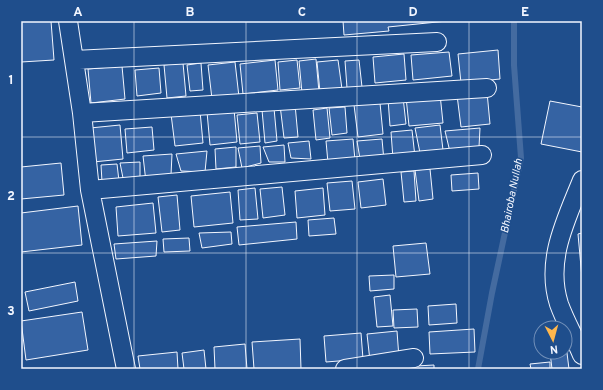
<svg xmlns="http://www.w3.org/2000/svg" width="603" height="390" font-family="Overpass,sans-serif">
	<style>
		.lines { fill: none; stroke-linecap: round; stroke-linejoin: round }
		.stream { stroke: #446ba0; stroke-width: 6 }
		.building { fill: #3563a3; stroke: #f2f6ff }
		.minor-casing { stroke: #f2f6ff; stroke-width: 20 }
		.minor { stroke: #1f4e8c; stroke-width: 18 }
		.grid { fill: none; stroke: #f2f6ff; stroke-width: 1; stroke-opacity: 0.55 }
		.labels { text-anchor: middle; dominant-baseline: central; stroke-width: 3; stroke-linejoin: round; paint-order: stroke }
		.water-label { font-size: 11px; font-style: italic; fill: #f2f6ff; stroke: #1f4e8c }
		.neatline { fill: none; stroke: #f2f6ff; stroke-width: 1.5 }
		.grid-label { font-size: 13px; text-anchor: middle; font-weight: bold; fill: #f2f6ff }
	</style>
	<rect width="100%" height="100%" fill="#1f4e8c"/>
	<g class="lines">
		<!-- stream -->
		<path class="stream" d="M478,369L492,293L521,158L514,65V21"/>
	</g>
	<!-- building -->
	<path class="building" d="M21,21H51L54,60L21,62Z
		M343,21H447L388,27L389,31L344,35Z
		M498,50L500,79L461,83L458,54Z
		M449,52L452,76L413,80L411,55Z
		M404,54L406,80L375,83L373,57Z
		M316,59L319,92L302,93L299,61Z
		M275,60L278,90L243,94L240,64Z
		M297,60L300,88L280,90L278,62Z
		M338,60L342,89L320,92L317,62Z
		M359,60L362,87L347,88L345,61Z
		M235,62L239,97L212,99L208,65Z
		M183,63L186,96L167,98L164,65Z
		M201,63L203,90L190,91L187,65Z
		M122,66L125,99L91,103L88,69Z
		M159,68L161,93L137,96L135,70Z
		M487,92L490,124L461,127L457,95Z
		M440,94L443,123L409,126L406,97Z
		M403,97L406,124L390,126L388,99Z
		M550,101L582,107V152L541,144Z
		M380,103L383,134L358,137L354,105Z
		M295,104L298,137L284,138L280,105Z
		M345,107L347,133L332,135L329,108Z
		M274,108L277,141L265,143L262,110Z
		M327,108L330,138L316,140L313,110Z
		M234,109L237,142L210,145L207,112Z
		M200,111L203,143L175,146L171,114Z
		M257,113L260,142L240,144L237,115Z
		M120,125L123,159L93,162L90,128Z
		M440,125L443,150L420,153L415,128Z
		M152,127L154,150L127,153L125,129Z
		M480,128L479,147L450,152L445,131Z
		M412,130L415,157L393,159L391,132Z
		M353,139L355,160L328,163L326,141Z
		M382,139L384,161L360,159L357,141Z
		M309,141L311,159L291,158L288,143Z
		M284,145L285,162H269L263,147Z
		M260,146L261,163L242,168L238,148Z
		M236,147V167L216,169L215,149Z
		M207,151L205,172L181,171L176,154Z
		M172,154L171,175L146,182L143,156Z
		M140,162V179L124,183L120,163Z
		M61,163L64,195L21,199V167Z
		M117,164L119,181L102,182L101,165Z
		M430,169L433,199L419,201L415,170Z
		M414,171L416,201L404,202L401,172Z
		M478,173L479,189L452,191L451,175Z
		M383,179L386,205L361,208L358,182Z
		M352,181L355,209L330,211L327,183Z
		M282,187L285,215L263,218L260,189Z
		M255,188L258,219L240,220L238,190Z
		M323,188L325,215L297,218L295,191Z
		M230,192L233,223L194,227L191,196Z
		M177,195L180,230L162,232L158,197Z
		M153,203L156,233L118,236L116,207Z
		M78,206L82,245L21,252V213Z
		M334,218L336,234L309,236L308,220Z
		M296,222L297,239L239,245L237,227Z
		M231,232L232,244L202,248L199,233Z
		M582,233V278L578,234Z
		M189,238L190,251L164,252L163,239Z
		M157,241L156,256L116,259L114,244Z
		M426,243L430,274L396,277L393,246Z
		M394,275V289L370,291L369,276Z
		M75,282L78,301L29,311L25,292Z
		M390,295L393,326L377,327L374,297Z
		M456,304L457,323L429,325L428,306Z
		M417,309L418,327L394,328L393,310Z
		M82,312L88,350L26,360L21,321Z
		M474,329L475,352L430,354L429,332Z
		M397,331L399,358L370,361L367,334Z
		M361,333L363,359L326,362L324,336Z
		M565,337L569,369H552L550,352H565Z
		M300,339L301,369H254L252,342Z
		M245,344L247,369H215L214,347Z
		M204,350L206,369H184L182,353Z
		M177,352L178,369H140L138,356Z
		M550,362V369H531L530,364Z
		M434,365V369H398V367Z"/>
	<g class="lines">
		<defs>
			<path id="minor" d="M68,21L82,113L90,190L126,369
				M74,60L437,42
				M82,113L487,88
				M582,180C566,220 545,260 559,304C565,321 575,338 582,355
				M90,190L482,155
				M345,369L414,358"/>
		</defs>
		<!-- minor casing -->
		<use href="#minor" class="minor-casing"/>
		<!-- minor -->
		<use href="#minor" class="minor"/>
	</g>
	<!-- grid -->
	<path class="grid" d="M134,21V369M246,21V369M357,21V369M469,21V369M21,137H582M21,253H582"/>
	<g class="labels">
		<!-- water labels -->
		<g class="water-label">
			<text transform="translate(512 196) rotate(-79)">Bhairoba Nullah</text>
		</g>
	</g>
	<!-- border -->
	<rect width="603" height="390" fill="none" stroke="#1f4e8c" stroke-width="44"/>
	<!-- north arrow -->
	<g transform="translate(553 340) rotate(174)"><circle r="19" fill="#1f4e8c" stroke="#7391ba"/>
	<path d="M0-3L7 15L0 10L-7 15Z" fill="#ffb74d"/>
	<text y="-6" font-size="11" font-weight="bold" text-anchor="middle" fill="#f2f6ff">N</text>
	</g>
	<rect x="22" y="22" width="559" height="346" class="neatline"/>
	<g class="grid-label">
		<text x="78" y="16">A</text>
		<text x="190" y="16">B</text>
		<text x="302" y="16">C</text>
		<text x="413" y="16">D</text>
		<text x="525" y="16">E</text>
		<text x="11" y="84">1</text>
		<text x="11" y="200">2</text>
		<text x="11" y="315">3</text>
	</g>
</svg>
